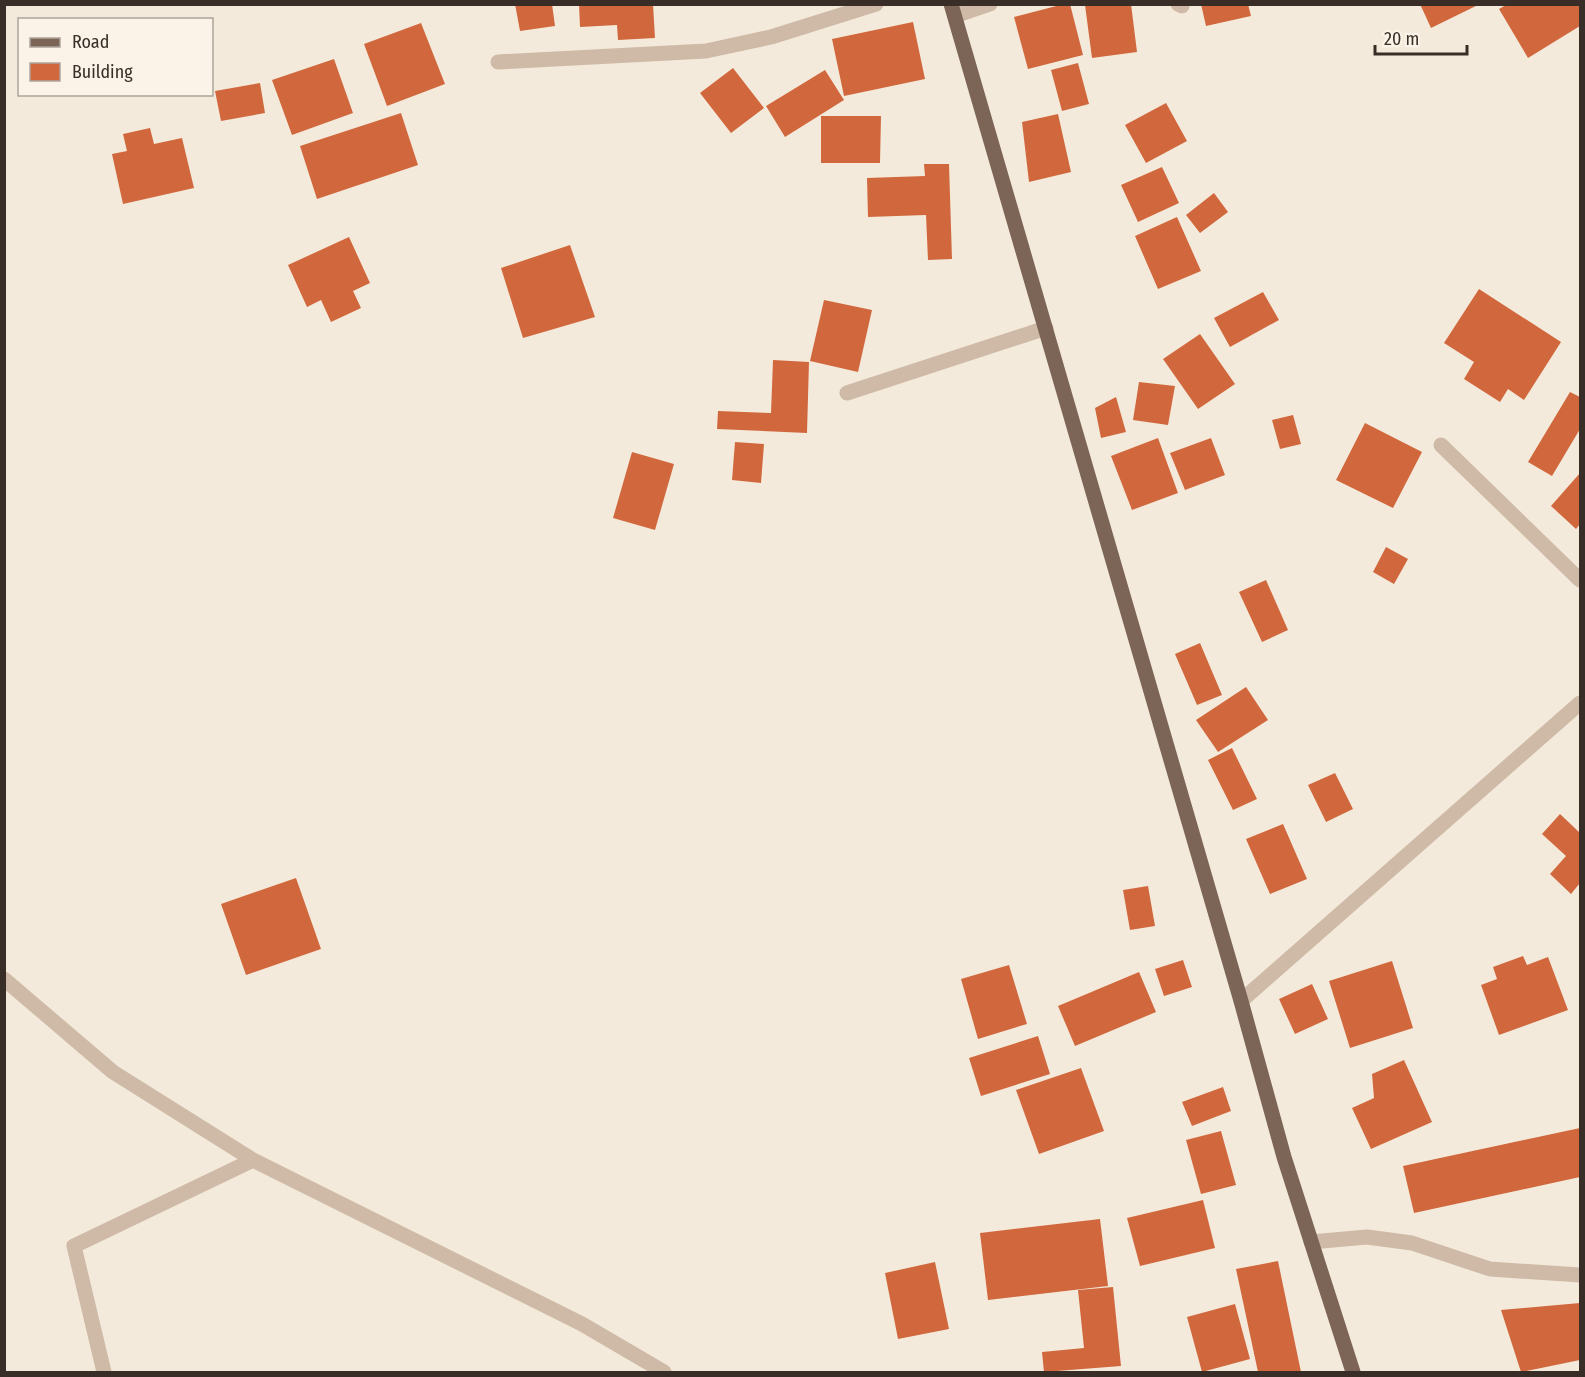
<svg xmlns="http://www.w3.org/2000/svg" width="1585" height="1377" font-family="'Fira Sans Condensed',sans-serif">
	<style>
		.building { fill: #d1683d }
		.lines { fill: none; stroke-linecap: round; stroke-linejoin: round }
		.minor { stroke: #cebaa6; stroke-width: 15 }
		.major { stroke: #7c6557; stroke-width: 15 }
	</style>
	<rect width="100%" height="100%" fill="#f4eadb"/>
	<!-- building -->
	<path class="building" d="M515,4H552L555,26L520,31Z
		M579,4H653L655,38L618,40L617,25L580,27Z
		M1064,4H1070L1083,55L1028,69L1014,17Z
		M1131,4L1137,52L1092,58L1085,5Z
		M1201,4H1248L1251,16L1206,26Z
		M1420,4H1480L1431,28Z
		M1506,5H1580V26L1528,58L1499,9Z
		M913,22L925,79L844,96L832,39Z
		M421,23L445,84L387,106L364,44Z
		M334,59L353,113L292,135L272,80Z
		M1078,63L1089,104L1062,111L1051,70Z
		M733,68L764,108L731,133L700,93Z
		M825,70L844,100L785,137L766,106Z
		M260,83L265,113L221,121L215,91Z
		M1166,103L1187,141L1146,163L1125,125Z
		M401,113L418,165L317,199L300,146Z
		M1058,114L1071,172L1029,182L1022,122Z
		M821,116H881L880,163H821Z
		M150,128L154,144L182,138L194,188L123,204L112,154L127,151L123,134Z
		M924,164H949L952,259L928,260L926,215L868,217L867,178L925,176Z
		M1162,167L1179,203L1138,222L1121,185Z
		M1214,193L1228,212L1200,233L1186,215Z
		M1177,217L1201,271L1158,289L1135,236Z
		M349,237L370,283L353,291L361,308L331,322L321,300L307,307L288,265Z
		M570,245L595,317L523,338L501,268Z
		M1479,289L1561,342L1524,400L1508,389L1500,402L1464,379L1474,362L1444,343Z
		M1263,292L1279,320L1230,347L1214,318Z
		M824,300L872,310L858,372L810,361Z
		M1200,334L1235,384L1198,409L1163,359Z
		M773,360L809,362L807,433L717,429L718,411L771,413Z
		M1139,382L1175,386L1168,425L1133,420Z
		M1570,392L1580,397V429L1552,476L1528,462Z
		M1116,397L1126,432L1101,438L1095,408Z
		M1293,415L1301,444L1280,449L1272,420Z
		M1365,423L1422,452L1393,508L1336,480Z
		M1158,438L1178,493L1132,510L1111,456Z
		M1211,438L1225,475L1185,490L1170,453Z
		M735,442L764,444L761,483L732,480Z
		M632,452L674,464L655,530L613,518Z
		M1580,473V524L1576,529L1551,506Z
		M1386,547L1408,559L1394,584L1373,572Z
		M1266,580L1288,630L1262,642L1239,592Z
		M1200,643L1222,695L1197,705L1175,654Z
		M1246,687L1268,720L1218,752L1196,720Z
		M1232,748L1257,799L1233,810L1208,760Z
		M1335,773L1353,809L1326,822L1308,785Z
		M1560,814L1580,833V883L1571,894L1550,874L1566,856L1542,834Z
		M1283,824L1307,879L1270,894L1246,839Z
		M296,878L321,949L246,975L221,904Z
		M1148,886L1155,926L1130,930L1123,890Z
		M1523,956L1527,965L1548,957L1568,1010L1499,1035L1481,985L1497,979L1493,967Z
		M1183,960L1192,987L1164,996L1155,969Z
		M1392,961L1413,1028L1350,1048L1329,981Z
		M1009,965L1027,1024L978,1039L961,979Z
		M1139,972L1156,1012L1075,1046L1058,1006Z
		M1312,984L1328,1019L1295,1034L1279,999Z
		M1038,1036L1050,1074L981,1096L969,1058Z
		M1404,1060L1432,1122L1371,1149L1352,1108L1374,1098L1372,1074Z
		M1081,1068L1104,1131L1039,1154L1016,1090Z
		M1223,1087L1231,1111L1192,1126L1182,1102Z
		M1580,1128V1177L1414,1213L1403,1166Z
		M1221,1131L1236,1185L1201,1194L1186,1140Z
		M1203,1200L1215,1248L1140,1266L1127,1218Z
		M1100,1219L1108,1286L988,1300L980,1233Z
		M1278,1261L1301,1372H1258L1236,1269Z
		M935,1262L949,1329L898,1339L885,1273Z
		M1113,1287L1121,1366L1044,1372L1042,1352L1084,1348L1078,1290Z
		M1580,1303V1360L1521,1372L1501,1310Z
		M1235,1304L1250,1359L1202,1372L1187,1317Z"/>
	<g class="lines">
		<!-- minor -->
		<path class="minor" d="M1178,4L1182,6
			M955,16L990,4
			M498,62L706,51L771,37L876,4
			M847,393L1046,328
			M1441,445L1580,580
			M4,979L113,1072L253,1160L582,1324L664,1372
			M1241,1001L1580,703
			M1311,1242L1367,1237L1412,1243L1490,1269L1580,1275
			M104,1372L74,1246L253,1160"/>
		<!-- major -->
		<path class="major" d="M951,4L1241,1001L1284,1157L1353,1372"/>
	</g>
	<!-- border -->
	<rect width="1585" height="1377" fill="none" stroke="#392e27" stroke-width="12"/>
	<!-- legend -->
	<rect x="18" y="18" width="195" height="78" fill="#fbf3e8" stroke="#ada49b" stroke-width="1.5"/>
	<rect x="30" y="38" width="30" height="9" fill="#7c6557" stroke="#ada49b" stroke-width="1.5"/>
	<text x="72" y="48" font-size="18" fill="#392e27">Road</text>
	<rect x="30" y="63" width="30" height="18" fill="#d1683d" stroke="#ada49b" stroke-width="1.5"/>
	<text x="72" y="78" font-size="18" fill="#392e27">Building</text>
	<!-- scale -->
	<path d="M1375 45v9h92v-9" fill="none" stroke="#392e27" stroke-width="3"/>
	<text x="1384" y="45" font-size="18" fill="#392e27" stroke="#fbf3e8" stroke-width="4.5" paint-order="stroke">20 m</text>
</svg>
